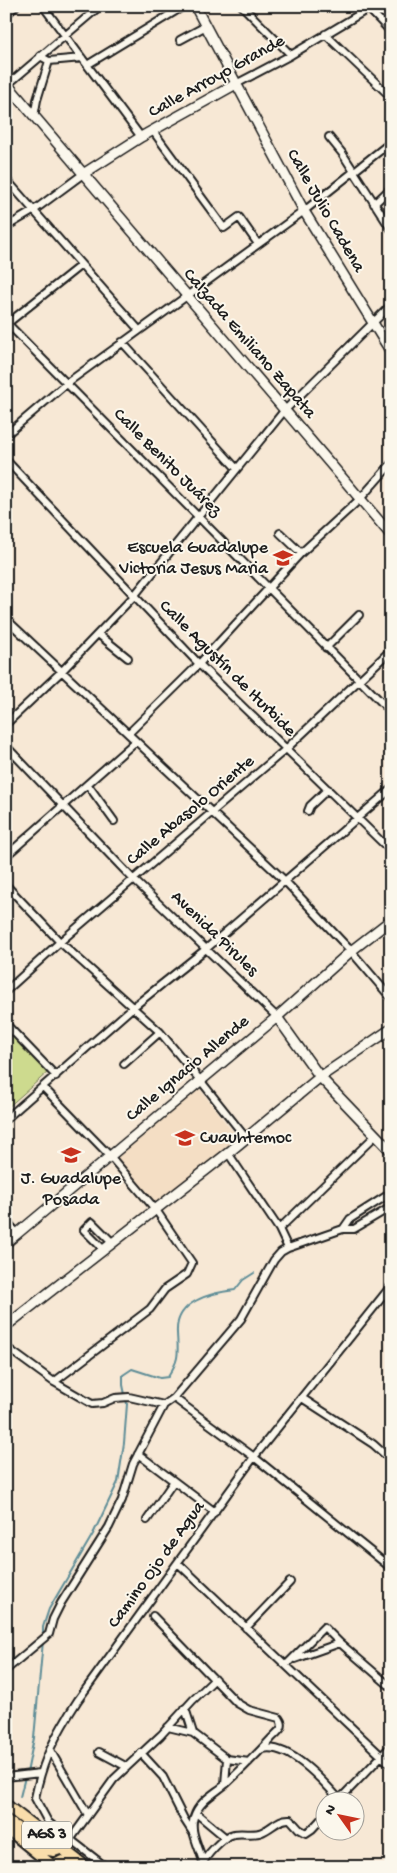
<svg xmlns="http://www.w3.org/2000/svg" width="397" height="1873" font-family="'Gochi Hand',sans-serif">
	<style>
		.built { fill: #f4dec4 }
		.green { fill: #cdda8e; stroke: #747b55 }
		.lines { fill: none; stroke-linecap: round; stroke-linejoin: round }
		.stream { stroke: #5e8d97; stroke-width: 2 }
		.street-casing { stroke: #1c1c1c; stroke-width: 10 }
		.secondary-casing { stroke: #1c1c1c; stroke-width: 12 }
		.primary-casing { stroke: #1c1c1c; stroke-width: 14 }
		.street { stroke: #fbf7ec; stroke-width: 6 }
		.secondary { stroke: #fbf7ec; stroke-width: 9 }
		.primary { stroke: #f9ddab; stroke-width: 10 }
		.labels { text-anchor: middle; dominant-baseline: central; stroke-width: 4; stroke-linejoin: round; paint-order: stroke }
		.shield { fill: #fbf7ec; stroke: #5f5e5a; stroke-width: 1 }
		.shield-label { font-size: 16px; font-weight: bold; fill: #1c1c1c }
		.street-label { font-size: 18px; fill: #1c1c1c; stroke: #fbf7ec }
		.poi-label { font-size: 18px; fill: #1c1c1c; stroke: #fbf7ec; text-anchor: end }
	</style>
	<rect width="100%" height="100%" fill="#f7e8d5"/>
	<filter id="ink" filterUnits="userSpaceOnUse"><feTurbulence type="fractalNoise" baseFrequency=".02" numOctaves="2"/><feDisplacementMap in="SourceGraphic" scale="10" xChannelSelector="R" yChannelSelector="G"/><feConvolveMatrix kernelMatrix="1 2 1 2 8 2 1 2 1" color-interpolation-filters="sRGB"/></filter>
	<g filter="url(#ink)">
		<!-- built -->
		<path class="built" d="M198,1087L238,1139L154,1205L115,1158Z"/>
		<!-- green -->
		<path class="green" d="M6,1027L48,1072L6,1109Z"/>
		<g class="lines">
			<!-- stream -->
			<path class="stream" d="M43,1637V1627L49,1609L93,1534L118,1482L124,1443L127,1404L123,1385V1375L132,1369L160,1378L168,1377C180,1358 178,1354 177,1333C175,1301 210,1293 235,1290L243,1280L254,1273
				M27,1773L34,1738L43,1641
				M20,1797L25,1777
				M6,1847L8,1846"/>
			<defs>
				<path id="street" d="M43,6L141,137
					M242,6L291,55
					M366,6L391,32
					M6,15L16,6
					M325,34L391,97
					M180,40L206,26
					M40,56L49,61L82,58
					M87,65L184,6
					M236,84L291,55L368,9
					M6,86L100,6
					M34,117L37,100L49,61
					M153,131L224,228L239,217L258,244
					M329,137L342,153L391,229
					M6,179L139,330
					M374,204L391,188
					M6,227L33,211L83,174
					M6,322L391,712
					M8,323L81,265
					M122,342L237,469
					M6,435L67,383L304,211L391,142
					M6,460L199,664L391,851
					M280,533L301,553
					M6,619L284,880L351,951L391,998
					M98,634L128,658
					M326,648L359,615
					M6,724L62,671L134,596L284,411L391,305
					M129,733L199,664L301,553L360,499L391,464
					M6,746L133,879L277,1017
					M88,785L114,821
					M308,811L310,806L328,789
					M6,856L136,741
					M6,885L60,942L160,1032L200,1080L246,1138
					M6,991L60,942L286,749L391,650
					M6,1024L56,1076
					M124,1064L160,1032
					M43,1087L110,1156L156,1210L192,1263L187,1274L165,1289L150,1309L54,1382
					M6,1119L132,1008L206,949L391,789
					M228,1153L279,1229L288,1248
					M6,1221L18,1234
					M279,1229L376,1135
					M343,1229L350,1219L391,1193
					M104,1250L84,1230L92,1222L113,1243
					M6,1347L54,1382L92,1404L103,1403L115,1398L129,1397L164,1405L174,1398L241,1319L274,1260L281,1252L288,1248L343,1229H354L391,1207
					M174,1398L254,1457L391,1568
					M302,1398L373,1444L391,1460
					M138,1454L215,1512
					M147,1520L174,1481
					M178,1563L391,1765
					M153,1616L237,1703L249,1710L279,1718C281,1721 283,1724 281,1728C279,1732 273,1736 270,1740C256,1755 241,1770 226,1784C214,1794 199,1801 194,1817C189,1832 200,1848 203,1862
					M246,1628L290,1582
					M295,1659L340,1643
					M286,1665L324,1627L340,1643L391,1687
					M6,1670L49,1634L53,1619L61,1603L109,1527L122,1500L133,1464L164,1405
					M185,1708L193,1733
					M168,1727L193,1733L227,1759L249,1762
					M262,1749C289,1742 324,1782 340,1800
					M50,1750L88,1815
					M99,1752L127,1767
					M141,1753L163,1777L184,1819L193,1833
					M6,1777L40,1773
					M225,1784L227,1759
					M339,1800L391,1746
					M196,1813L226,1838
					M70,1840L114,1779L161,1735L193,1700L215,1679
					M106,1867L48,1822L35,1798C43,1758 56,1734 78,1700L254,1457L391,1286
					M201,1867C205,1856 223,1836 234,1834C244,1832 253,1836 262,1832C272,1828 279,1818 290,1819L299,1829L306,1833L312,1829L324,1816"/>
				<path id="secondary" d="M195,6L304,211L391,352
					M6,83L391,535
					M83,174L141,137L236,84
					M277,1017L320,1077L391,1151
					M6,1243L277,1017L351,951L391,920
					M6,1326L228,1153L320,1077L391,1029"/>
				<path id="primary" d="M6,1805L86,1867
					M6,1820L48,1850L54,1851L63,1848
					M9,1830L54,1867
					M53,1866L62,1861L71,1867"/>
			</defs>
			<!-- street casing -->
			<use href="#street" class="street-casing"/>
			<!-- secondary casing -->
			<use href="#secondary" class="secondary-casing"/>
			<!-- primary casing -->
			<use href="#primary" class="primary-casing"/>
			<!-- street -->
			<use href="#street" class="street"/>
			<!-- secondary -->
			<use href="#secondary" class="secondary"/>
			<!-- primary -->
			<use href="#primary" class="primary"/>
		</g>
	</g>
	<!-- icons -->
	<defs>
		<symbol id="school-bare" viewBox="-9 -9 18 18"><path d="M0-5L7-2L0 1L-7-2ZM-4 1L0 2.5L4 1V4Q0 6-4 4Z" fill="#c8321e" stroke="#fbf7ec" stroke-width="2.5" paint-order="stroke"/></symbol>
	</defs>
	<g fill-rule="evenodd">
		<use href="#school-bare" x="269" y="544" width="28" height="28"/>
		<use href="#school-bare" x="171" y="1124" width="28" height="28"/>
		<use href="#school-bare" x="57" y="1141" width="28" height="28"/>
	</g>
	<g class="labels">
		<!-- shield labels -->
		<rect class="shield" x="22" y="1821.5" width="50" height="27" rx="4"/>
		<g class="shield-label">
			<text x="47" y="1835">AGS 3</text>
		</g>
		<!-- street labels -->
		<g class="street-label">
			<text transform="translate(217 77) rotate(-29)">Calle Arroyo Grande</text>
			<text transform="translate(325 211) rotate(60)">Calle Julio Cadena</text>
			<text transform="translate(249 344) rotate(49)">Calzada Emiliano Zapata</text>
			<text transform="translate(167 463) rotate(45)">Calle Benito Juárez</text>
			<text transform="translate(227 669) rotate(45)">Calle Agustín de Iturbide</text>
			<text transform="translate(191 811) rotate(-40)">Calle Abasolo Oriente</text>
			<text transform="translate(214 934) rotate(44)">Avenida Pirules</text>
			<text transform="translate(188 1069) rotate(-40)">Calle Ignacio Allende</text>
			<text transform="translate(157 1565) rotate(-54)">Camino Ojo de Agua</text>
		</g>
		<!-- poi labels -->
		<g class="poi-label">
			<text x="268" y="548">Escuela Guadalupe<tspan x="268" dy="21">Victoria Jesus Maria</tspan></text>
			<text x="200" y="1138" text-anchor="start">Cuauhtemoc</text>
			<text x="71" y="1179" text-anchor="middle">J. Guadalupe<tspan x="71" dy="21">Posada</tspan></text>
		</g>
	</g>
	<!-- margin -->
	<rect width="397" height="1873" fill="none" stroke="#fbf7ec" stroke-width="25"/>
	<rect x="12" y="12" width="372" height="1848" fill="none" stroke="#1c1c1c" stroke-width="2" filter="url(#ink)"/>
	<!-- north arrow -->
	<g transform="translate(340 1816) rotate(303)"><circle r="24" fill="#fbf7ec" stroke="#a29f99"/>
	<path d="M0-4L9 19L0 12L-9 19Z" fill="#c8321e"/>
	<text y="-8" font-size="14" font-weight="bold" text-anchor="middle" fill="#1c1c1c">N</text>
	</g>
</svg>
